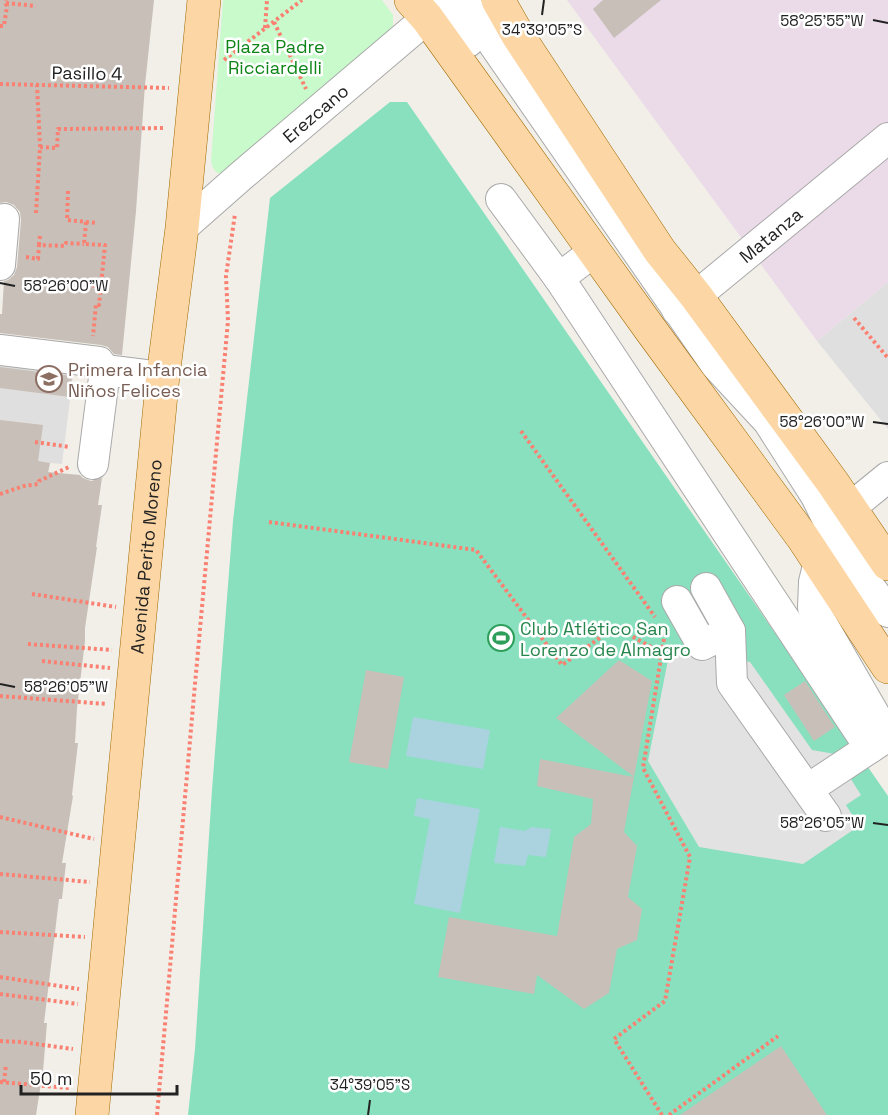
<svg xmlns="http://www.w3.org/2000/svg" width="888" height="1115" font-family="'Space Grotesk',sans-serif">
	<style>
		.residential { fill: #e0dfdf }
		.industrial { fill: #ebdbe8 }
		.park { fill: #c8facc }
		.pitch { fill: #88e0be }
		.parking { fill: #e2e2e2 }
		.water { fill: #aad3df }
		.building { fill: #c7bfb8 }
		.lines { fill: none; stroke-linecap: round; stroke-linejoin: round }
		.minor-casing { stroke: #a9a9a9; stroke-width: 32 }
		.major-casing { stroke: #a06b00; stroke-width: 34 }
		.path { stroke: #fa8072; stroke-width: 4; stroke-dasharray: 3 3; stroke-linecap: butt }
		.minor { stroke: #fff; stroke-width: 30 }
		.major { stroke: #fcd6a4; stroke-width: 33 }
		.ticks { fill: none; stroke: #222; stroke-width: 2 }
		.labels { text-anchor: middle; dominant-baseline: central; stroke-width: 5; stroke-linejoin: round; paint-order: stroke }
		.park-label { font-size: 18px; fill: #0c8416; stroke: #fff }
		.street-label { font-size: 18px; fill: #222; stroke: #fff }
		.education-label { font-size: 18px; fill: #785e54; stroke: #fff; text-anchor: start }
		.leisure-label { font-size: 18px; fill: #27864d; stroke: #fff; text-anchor: start }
		.ticks-label { font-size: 15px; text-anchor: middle; fill: #222; stroke: #fff; stroke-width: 5; stroke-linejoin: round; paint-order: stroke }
	</style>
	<rect width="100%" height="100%" fill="#f2efe9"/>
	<!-- residential -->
	<path class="residential" d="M888,282V429L817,341Z
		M0,358L74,367L62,464L50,463L48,476L0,493Z"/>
	<!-- industrial -->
	<path class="industrial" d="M567,0H888V282L817,341Z"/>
	<!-- park -->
	<path class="park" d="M223,0H382L393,15V28L225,173H217L213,168L211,161Z"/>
	<!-- pitch -->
	<path class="pitch" d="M390,102H407L888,796V1115H188L195,1049L212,790L233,521L270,198Z"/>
	<!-- parking -->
	<path class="parking" d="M670,650L750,662L812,750L835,754L861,795L846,805L859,826L803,864L699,847L648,761Z"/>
	<!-- water -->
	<path class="water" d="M413,717L490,730L483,769L406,756Z
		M417,798L480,809L460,913L414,904L430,819L414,816Z
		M500,827L525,831L531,827L551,829L546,857L528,855L525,866L494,863Z"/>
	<!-- building -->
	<path class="building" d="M0,0H154L145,85L136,211L122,355L114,354L108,347L101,345L0,333V314H2L4,281L8,280L14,275L17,267L21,220L20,212L14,205L6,202L0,203Z
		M603,0H661L614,38L593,9Z
		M0,367L72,376L70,397L0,388Z
		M0,420L43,425L38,461L50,463L48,472L80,475L83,478L91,481L102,478L98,505H102L96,547H97L85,628V641L77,708L75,743H78L72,795L73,796L62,863H66L62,899H59L54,941L44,1023H47L42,1083H41L36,1115H0Z
		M619,660L652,681L634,777L556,718Z
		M366,670L404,677L388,769L349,762Z
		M805,681L835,727L814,741L784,695Z
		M540,759L634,777L624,832L637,846L628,897L642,909L637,940L617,949L609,993L584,1009L537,975L534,994L438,977L449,917L557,936L574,837L591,824L593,799L537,786Z
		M781,1046L827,1115H680Z"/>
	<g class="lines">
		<defs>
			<g id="minor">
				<path d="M439,0L468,42"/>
				<path d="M463,0L716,365L768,421L816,496L842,549L888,612"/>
				<path d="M501,199L559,278L870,748"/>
				<path id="s1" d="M182,228L241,176L446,2"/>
				<path d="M0,265L4,219"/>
				<path d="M559,278L595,251"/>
				<path id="s2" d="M677,310L696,296L888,138"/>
				<path d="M0,350L99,362L105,370L93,464"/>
				<path d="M105,370L145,375"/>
				<path d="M831,520L850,508L888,477"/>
				<path d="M819,562L814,582L813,608L888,738"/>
				<path d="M706,588L730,631L732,683L826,816"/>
				<path d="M677,601L702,645L730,631"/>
				<path d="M808,789L885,738"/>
			</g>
			<g id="major">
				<path d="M411,0L427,18L650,329L803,538L888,667"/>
				<path d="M498,0L519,37L660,251L696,296L833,483L888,564"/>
				<path id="s3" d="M92,1115L162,384L182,228L204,0"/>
			</g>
		</defs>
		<!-- minor casing -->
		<use href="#minor" class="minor-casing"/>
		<!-- major casing -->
		<use href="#major" class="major-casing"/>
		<!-- path -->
		<path class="path" d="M6,3L36,6
			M274,22L306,89
			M0,26H4L7,6L6,4V0
			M265,28L267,0
			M224,60L302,0
			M0,84L169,88
			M40,147L57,148L58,129L165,128
			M68,191L67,220L97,223
			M36,213L40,147L37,85
			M86,222L84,244L105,245L99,305L96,304L93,336
			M39,245L40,236
			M26,257L38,259L39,245L65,246L66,243L84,244
			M75,282L101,287
			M854,318L888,358
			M521,431L655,617
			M35,442L70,447
			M0,494L24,486L38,484L39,481L69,467
			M269,522L476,550L562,665L615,627L662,653
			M32,594L116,607
			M28,644L112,650
			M42,661L110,668
			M0,696L107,704
			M0,817L94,839
			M0,874L90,882
			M0,932L85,937
			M0,977L79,989
			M0,994L78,1004
			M0,1041L21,1042L73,1049
			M0,1082L69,1088
			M4,1082L6,1065
			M157,1115L194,695L228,321L226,276L235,214
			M662,1115L614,1039L665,1001L690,857L643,768L665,633L664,631
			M669,1115L778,1036"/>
		<!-- minor -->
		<use href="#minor" class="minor"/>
		<!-- major -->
		<use href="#major" class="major"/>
	</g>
	<!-- ticks -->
	<path class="ticks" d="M542,15L544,0M873,20L888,23M0,283L15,286M873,422L888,424M0,684L15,687M873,823L888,825M368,1115L370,1100"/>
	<!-- icons -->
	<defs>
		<symbol id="school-ring" viewBox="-11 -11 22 22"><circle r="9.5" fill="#fff" stroke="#8d6e63" stroke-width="1.5"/><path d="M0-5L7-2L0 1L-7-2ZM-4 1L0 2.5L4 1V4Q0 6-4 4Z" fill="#8d6e63"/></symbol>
		<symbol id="stadium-ring" viewBox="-11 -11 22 22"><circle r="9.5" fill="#fff" stroke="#2e9e5b" stroke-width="1.5"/><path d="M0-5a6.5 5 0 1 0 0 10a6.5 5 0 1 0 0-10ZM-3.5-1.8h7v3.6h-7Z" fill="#2e9e5b"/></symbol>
	</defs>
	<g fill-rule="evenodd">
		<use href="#school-ring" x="34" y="364" width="30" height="30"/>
		<use href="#stadium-ring" x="486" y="623" width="30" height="30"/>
	</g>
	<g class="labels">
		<!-- park labels -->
		<g class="park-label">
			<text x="275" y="46">Plaza Padre<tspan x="275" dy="21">Ricciardelli</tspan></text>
		</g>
		<!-- street labels -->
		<g class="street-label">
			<text transform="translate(87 73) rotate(1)">Pasillo 4</text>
			<text stroke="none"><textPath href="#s1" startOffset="176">Erezcano</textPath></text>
			<text stroke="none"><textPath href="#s2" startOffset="120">Matanza</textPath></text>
			<text stroke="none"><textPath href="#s3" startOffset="561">Avenida Perito Moreno</textPath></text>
		</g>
		<!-- education labels -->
		<g class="education-label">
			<text x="68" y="369">Primera Infancia<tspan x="68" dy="21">Niños Felices</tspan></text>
		</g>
		<!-- leisure labels -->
		<g class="leisure-label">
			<text x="520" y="628">Club Atlético San<tspan x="520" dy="21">Lorenzo de Almagro</tspan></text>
		</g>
	</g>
	<g class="ticks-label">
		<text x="822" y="26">58°25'55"W</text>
		<text x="542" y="35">34°39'05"S</text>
		<text x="66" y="291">58°26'00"W</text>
		<text x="822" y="427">58°26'00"W</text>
		<text x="66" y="692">58°26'05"W</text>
		<text x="822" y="828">58°26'05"W</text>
		<text x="370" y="1090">34°39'05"S</text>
	</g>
	<!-- scale -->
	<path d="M21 1085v9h156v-9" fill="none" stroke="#222222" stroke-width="3"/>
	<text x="30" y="1085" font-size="18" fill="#222222" stroke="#ffffff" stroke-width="4.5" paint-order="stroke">50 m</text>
</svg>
